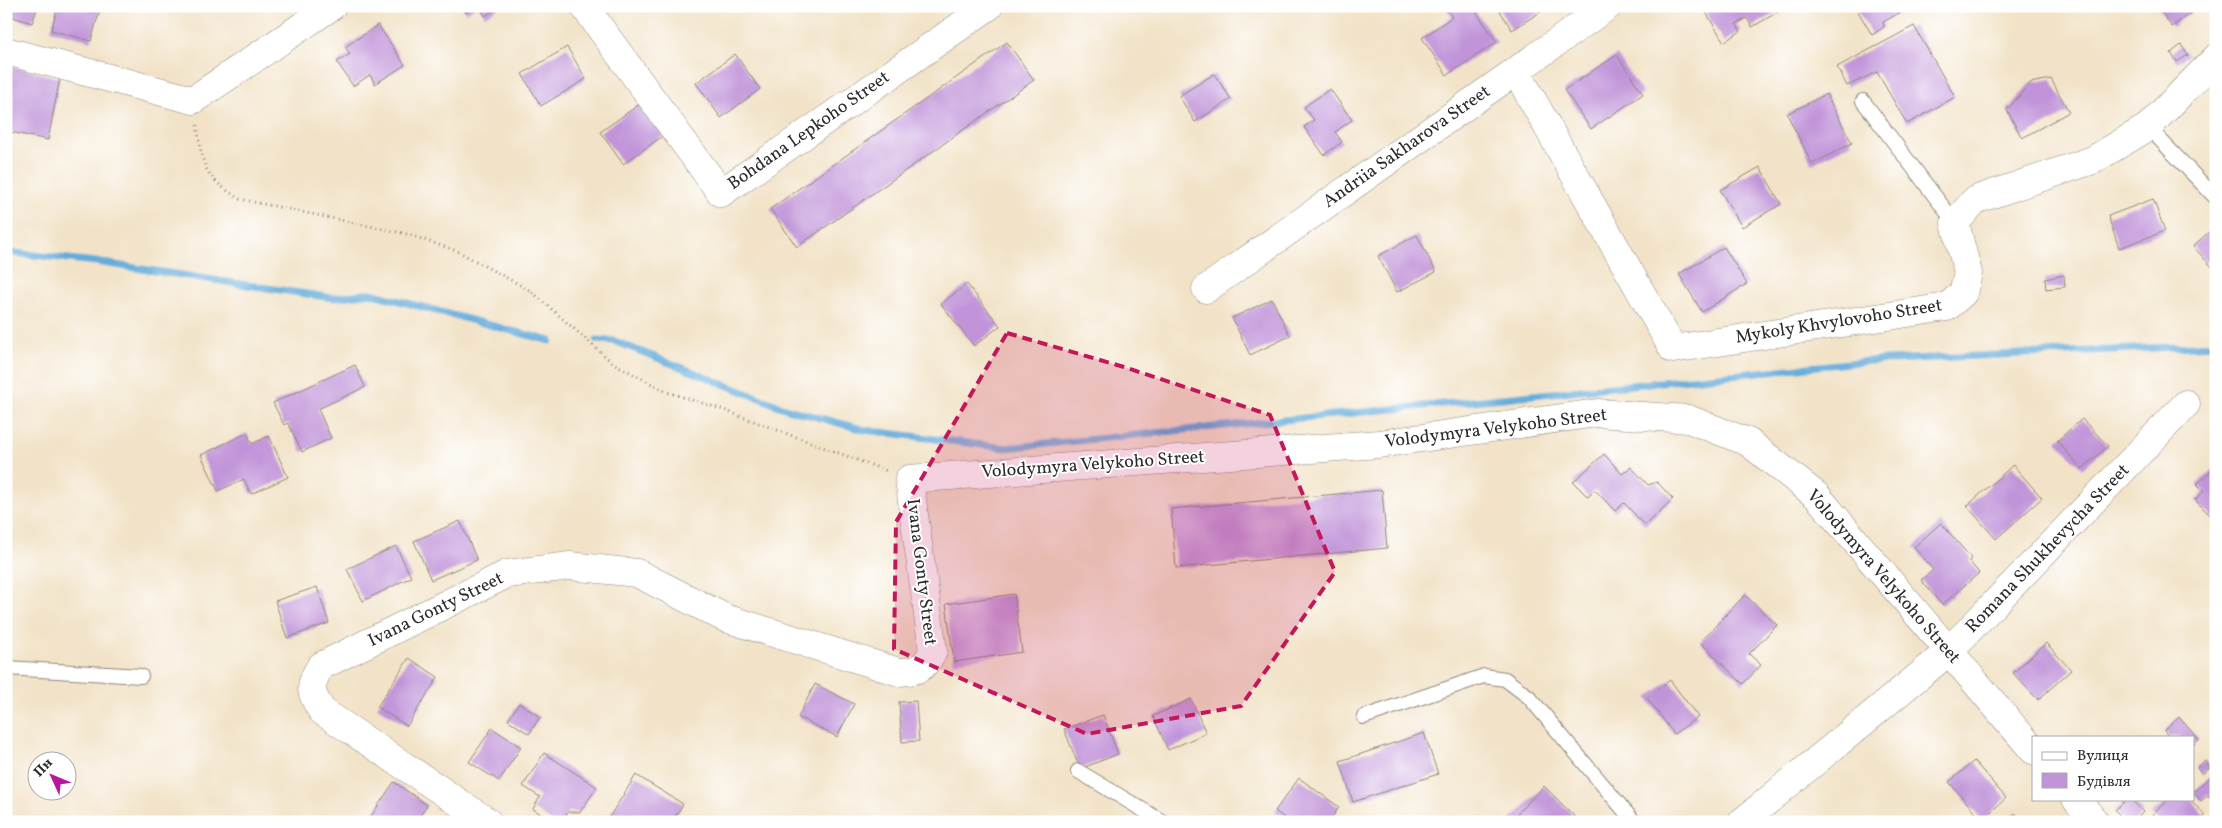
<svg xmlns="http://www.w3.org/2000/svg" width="2222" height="828" font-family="Vollkorn,serif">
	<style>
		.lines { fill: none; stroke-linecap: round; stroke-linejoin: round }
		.stream { stroke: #65acdb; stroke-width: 7 }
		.building { fill: #c194d9 }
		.service-casing { stroke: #8e877a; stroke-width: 16 }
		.minor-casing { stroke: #8e877a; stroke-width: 29 }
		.path { stroke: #8e877a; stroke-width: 3; stroke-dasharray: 1 4; stroke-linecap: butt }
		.service { stroke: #fff; stroke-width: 14 }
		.minor { stroke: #fff; stroke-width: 28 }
		.marked { fill: #c2185b; fill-opacity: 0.2; stroke: #c2185b; stroke-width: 4; stroke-dasharray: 10 6; stroke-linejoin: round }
		.labels { text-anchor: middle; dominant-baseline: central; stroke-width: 4; stroke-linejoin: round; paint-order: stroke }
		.street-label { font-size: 18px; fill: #2b2b2b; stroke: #fff }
	</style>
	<rect width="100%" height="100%" fill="#fff"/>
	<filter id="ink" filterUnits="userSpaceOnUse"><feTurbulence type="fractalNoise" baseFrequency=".02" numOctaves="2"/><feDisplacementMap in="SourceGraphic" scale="10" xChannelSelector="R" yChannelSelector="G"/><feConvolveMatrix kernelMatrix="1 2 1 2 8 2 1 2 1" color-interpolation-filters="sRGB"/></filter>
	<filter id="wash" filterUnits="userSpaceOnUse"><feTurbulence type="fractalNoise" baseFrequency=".0096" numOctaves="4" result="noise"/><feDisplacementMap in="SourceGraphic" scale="20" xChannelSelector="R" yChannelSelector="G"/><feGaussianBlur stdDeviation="1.12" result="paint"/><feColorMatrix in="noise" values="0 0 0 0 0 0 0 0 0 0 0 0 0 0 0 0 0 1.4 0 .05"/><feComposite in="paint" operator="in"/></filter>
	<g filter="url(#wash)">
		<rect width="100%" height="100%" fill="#f2e3c8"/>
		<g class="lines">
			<!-- stream -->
			<path class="stream" d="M6,252L96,262L333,298L370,293L550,341
				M597,340L614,341L787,409L865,430L1006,448L1869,361L2216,345"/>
		</g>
		<g id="blocks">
			<!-- building -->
			<path class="building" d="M6,6H38L32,23L6,15Z
				M58,6H101L91,41L51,30Z
				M462,6H476L466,13Z
				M479,6H501L485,16Z
				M1450,6H1472L1497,42L1447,75L1422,38L1452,17L1446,9Z
				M1497,6H1550L1512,30Z
				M1702,6H1774L1778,12L1752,27L1747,18L1736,24L1741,31L1724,42Z
				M1859,6H1912L1883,22L1884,27L1872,35L1856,8Z
				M2157,6H2199L2172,27Z
				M378,25L405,65L375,84L370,75L353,86L337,62L350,54L345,47Z
				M1914,26L1955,97L1907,124L1877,72L1847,86L1837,67Z
				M1007,42L1034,80L797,247L770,209Z
				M2181,45L2188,55L2177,62L2171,53Z
				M567,47L586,79L541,106L522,74Z
				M735,54L760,89L721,118L696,83Z
				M1617,55L1643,94L1591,129L1564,90Z
				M6,65L60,78L48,140L6,131Z
				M1214,74L1231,99L1195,122L1179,96Z
				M2051,79L2069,112L2022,138L2007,110L2030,83Z
				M1330,89L1352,120L1335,132L1342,142L1324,155L1304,127L1314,120L1304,107Z
				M1826,94L1852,143L1812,164L1787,114Z
				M644,101L667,133L623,164L600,132Z
				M1760,167L1781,204L1742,227L1720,190Z
				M2153,199L2165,231L2119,248L2108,216Z
				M2216,226V264L2212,267L2193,246Z
				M1417,235L1436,272L1397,292L1378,256Z
				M1724,247L1747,284L1702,312L1679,274Z
				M2064,275L2065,287L2046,289L2045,279Z
				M967,284L1000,326L974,346L941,304Z
				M1272,299L1290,336L1250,355L1232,318Z
				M355,365L365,387L318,409L331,438L302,452L288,423L284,425L273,403Z
				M2082,419L2108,446L2082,469L2057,441Z
				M247,433L252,444L269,436L288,477L251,494L244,479L218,491L201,455Z
				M1604,454L1622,474L1631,467L1648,485L1657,482L1673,499L1645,525L1624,503L1615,511L1595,490L1588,497L1573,482Z
				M2013,465L2042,498L1996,539L1967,506Z
				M2216,466V521L2195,500L2204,491L2197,484Z
				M1382,490L1387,548L1176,568L1171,509Z
				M460,521L477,560L431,580L414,541Z
				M1941,523L1971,558L1969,561L1979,573L1942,605L1921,580L1933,570L1914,547Z
				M396,546L411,577L363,601L347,569Z
				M317,587L329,623L287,638L275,601Z
				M1014,594L1022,652L954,662L946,604Z
				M1745,595L1777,625L1749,654L1761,665L1743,684L1700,642Z
				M2046,643L2071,670L2038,700L2013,673Z
				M409,658L438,677L407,726L377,707Z
				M1670,680L1698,717L1674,734L1647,698Z
				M815,684L854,704L837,737L798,717Z
				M1191,699L1206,733L1168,750L1153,716Z
				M916,701L919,741L902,742L899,702Z
				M519,703L540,717L529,734L508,720Z
				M1103,715L1118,754L1080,769L1064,729Z
				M2179,717L2199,740L2193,745V737H2169L2164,731Z
				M492,728L521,747L499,781L469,762Z
				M1424,733L1438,774L1353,802L1340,761Z
				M544,753L597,787L580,812H568L562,822H553L533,809L540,797L523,786Z
				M1974,761L2006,798L1982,820L1949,782Z
				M2205,761L2210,767L2202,774L2197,767Z
				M2216,771V804L2208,795L2201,801L2193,792Z
				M636,775L683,804L672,822H606Z
				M1299,778L1339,807L1329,822H1290L1275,811Z
				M394,782L427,805L416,822H367Z
				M1544,786L1577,819L1574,822H1509Z
				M2127,799H2131L2143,812L2134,822H2126L2115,810Z
				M2169,799H2190L2205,816L2199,822H2159L2152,814Z
				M2015,813L2023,822H2005Z"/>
		</g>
	</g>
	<g filter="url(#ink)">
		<use href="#blocks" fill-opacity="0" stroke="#8e877a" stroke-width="1"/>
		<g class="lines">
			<defs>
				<path id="service" d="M1863,101L1955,223
					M2148,127L2216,198
					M6,668L141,676
					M1364,717L1484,676L1505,679L1529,697L1634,822
					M1078,771L1163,822"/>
				<path id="minor" d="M584,6L721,193L989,6
					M6,51L193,100L332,6
					M1516,71L1673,349L1947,307L1963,293L1968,273L1955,223L1975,200L2093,160L2148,127L2216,58
					M1206,289L1608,6
					M2076,799L2095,822
					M488,822L322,711C310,693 308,685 321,666L507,574L570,566L637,573L725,618L899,672C918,671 924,669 933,651L909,479L1379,444L1597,413L1688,419L1748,442L1817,496L2033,750
					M1742,822L1948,652L2186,404"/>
			</defs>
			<!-- service casing -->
			<use href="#service" class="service-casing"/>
			<!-- minor casing -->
			<use href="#minor" class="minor-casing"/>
			<!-- path -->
			<path class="path" d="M197,125C203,166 202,176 240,199L407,234L457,251L531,291L613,363L667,392L721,409L887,471"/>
			<!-- service -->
			<use href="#service" class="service"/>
			<!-- minor -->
			<use href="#minor" class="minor"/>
		</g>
	</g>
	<!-- marked area -->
	<path class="marked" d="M1007,333L1124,367L1270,415L1335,572L1241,706L1087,734L894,649L896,522Z"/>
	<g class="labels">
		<!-- street labels -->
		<g class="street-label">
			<text transform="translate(809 131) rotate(-35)">Bohdana Lepkoho Street</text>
			<text transform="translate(1407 147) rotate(-35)">Andriia Sakharova Street</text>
			<text transform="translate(1839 322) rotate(-9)">Mykoly Khvylovoho Street</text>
			<text transform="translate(1496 429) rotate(-7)">Volodymyra Velykoho Street</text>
			<text transform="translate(1093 465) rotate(-4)">Volodymyra Velykoho Street</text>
			<text transform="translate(2048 549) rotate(-46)">Romana Shukhevycha Street</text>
			<text transform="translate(921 572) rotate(83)">Ivana Gonty Street</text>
			<text transform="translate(1883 577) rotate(49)">Volodymyra Velykoho Street</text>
			<text transform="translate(436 610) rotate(-26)">Ivana Gonty Street</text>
		</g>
	</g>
	<!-- margin -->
	<rect width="2222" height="828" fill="none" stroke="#fff" stroke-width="25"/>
	<!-- legend -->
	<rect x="2032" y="736" width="162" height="65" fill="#ffffff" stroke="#aaaaaa"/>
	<rect x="2042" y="752" width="25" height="8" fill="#ffffff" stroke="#aaaaaa"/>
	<text x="2077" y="760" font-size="15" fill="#2b2b2b">Вулиця</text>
	<rect x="2042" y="773" width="25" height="15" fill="#c194d9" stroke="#aaaaaa"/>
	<text x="2077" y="786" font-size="15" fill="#2b2b2b">Будівля</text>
	<!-- north arrow -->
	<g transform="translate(52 776) rotate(314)"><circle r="24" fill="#ffffff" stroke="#aaaaaa"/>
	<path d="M0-4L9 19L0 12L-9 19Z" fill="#b5179e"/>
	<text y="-8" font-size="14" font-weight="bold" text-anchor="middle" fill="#2b2b2b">Пн</text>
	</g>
</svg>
